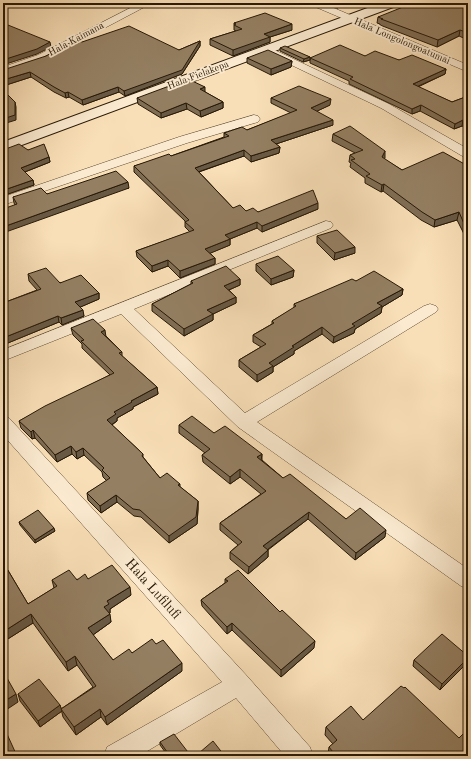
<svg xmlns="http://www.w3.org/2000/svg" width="471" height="759" font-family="'Old Standard TT',serif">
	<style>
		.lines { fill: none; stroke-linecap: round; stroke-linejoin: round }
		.street-casing { stroke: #5c4a32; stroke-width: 1 }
		.secondary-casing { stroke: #271805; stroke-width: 2 }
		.street { fill: #fbead0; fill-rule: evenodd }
		.secondary { fill: #fbead0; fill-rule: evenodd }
		.wall { fill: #7f6d54; stroke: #271805 }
		.shaded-wall { fill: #685945; stroke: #271805 }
		.building { fill: #947f62; stroke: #271805 }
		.labels { text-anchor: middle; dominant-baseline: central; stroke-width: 3.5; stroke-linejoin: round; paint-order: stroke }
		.far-street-label { font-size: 10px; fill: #271805; stroke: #fbead0 }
		.near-street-label { font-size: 14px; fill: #271805; stroke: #fbead0 }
	</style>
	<rect width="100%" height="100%" fill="#f9dfb7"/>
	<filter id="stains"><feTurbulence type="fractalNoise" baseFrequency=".005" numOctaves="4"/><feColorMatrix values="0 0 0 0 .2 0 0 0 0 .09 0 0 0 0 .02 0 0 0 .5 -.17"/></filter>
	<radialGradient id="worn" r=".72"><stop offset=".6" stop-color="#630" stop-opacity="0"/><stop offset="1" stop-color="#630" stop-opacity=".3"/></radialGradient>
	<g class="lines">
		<defs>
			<path id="street" d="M140,3H152L46,59L3,74V67L38,55Z
				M309,3H322L468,65V72L311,5Z
				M266,46L389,104L468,149V158L464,157L381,108L262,51L261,49Z
				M254,115L258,116L260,119L258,122L187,143L3,205V197L179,137Z
				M326,221L331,222L333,225L331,228L134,309L245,413L424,306L430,304L436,306L438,309L436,312L257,422L468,569V589L461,586L238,427L121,314L3,361V350Z
				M3,417L9,418L247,676L310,747L313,756H285L236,698L139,756H104L107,747L222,682L3,435Z"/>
			<path id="secondary" d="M381,3H398L396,6L3,152V142Z"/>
		</defs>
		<!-- street casing -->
		<use href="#street" class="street-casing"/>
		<!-- secondary casing -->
		<use href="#secondary" class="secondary-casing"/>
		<!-- street -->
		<use href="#street" class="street"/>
		<!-- secondary -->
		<use href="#secondary" class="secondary"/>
	</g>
	<!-- wall -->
	<path class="wall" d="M324,3H351L337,8Z
		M468,3V40L459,36L437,47L380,25V24L377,23L378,17Z
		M234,23L292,30L270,37V42L233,56L210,45V39L236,31L234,30Z
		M200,41V46L182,74L125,96L119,92L83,105L69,97L66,98L54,92L31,77L3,86L46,56L82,42L179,50Z
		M280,48L310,57V60L303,62L280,51Z
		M365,56L399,60L446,69L445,74L418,87L452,102L468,96V129L462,126L454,129L420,111L412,114L349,84V81L310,63V58Z
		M247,58L292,61L291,67L271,75L247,63Z
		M205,92L223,102V108L201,117L187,109L161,118L138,104L137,98Z
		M271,98L330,105L317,111L333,125L276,144L280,147L279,153L251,162L244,156L199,172L233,208L246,211L258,212L318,209L262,232L257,228L230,239V245L210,253L215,258V264L180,278L168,266L152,272L137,257L136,251L190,232L185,227V221L134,172V166L171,156L224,137V133L247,130L291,113L271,103Z
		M333,134L385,158L384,159L402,170L468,166V231L464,234L457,220L434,227L421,220L383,191L381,192L365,183V178L350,167L351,163L349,162L350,155L355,153L332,141Z
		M3,150H28L49,157L50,162L25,172L33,180L34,185L8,194L3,186Z
		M129,188L15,205L14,203L13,197L47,194Z
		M317,236L355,253L334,260L317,243Z
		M256,264L294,270L293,277L271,285L256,271Z
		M28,274L99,293V299L80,307L84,316L62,325L59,322L3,345V303L37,290L29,281Z
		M240,279V285L229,290L236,297V303L213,314V320L184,336L152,311V304L191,284V281Z
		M356,281L403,289L402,295L382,307L381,313L355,329L354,333L333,343L322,334L294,351V354L273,367V372L257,382L239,367V360L261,347L253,342V335L272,324V321L294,308V304Z
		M71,328L106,336L122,352V356L157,387L158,394L133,407V409L117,418V421L112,425L143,454V457L160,478L180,484V487L198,501V509L197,524L169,543L141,517L134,516L117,502L101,513L88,500L87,493L107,481L103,477L102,472L84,455L77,459L72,454L57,462L35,438L32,439L21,428L19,421L110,375L82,348V344L73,335Z
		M179,425L214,433L262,454V460L283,478L346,519L385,537L355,560L308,519L268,550V557L248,574L230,559V552L238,545L220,530V523L261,494L240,477L230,484L203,462L202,455L205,453L179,433Z
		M19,522L55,531L35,543L20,525Z
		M3,562L28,604L54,588L52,580L88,579L131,595L110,609V613H109L111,622L93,635L113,660L156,644L182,671L107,725L101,717L76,735L63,717L61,709L93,687L77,665L68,671L33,623L3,642Z
		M225,579L314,648L281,677L232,630L227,634L202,606L201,600L225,583Z
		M468,656V661L467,663L440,690L413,666L414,660Z
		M18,694L60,705L62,711L40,727L20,701Z
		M363,720L468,756H329L328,754L329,747L333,744L325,735L326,727Z
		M160,742L191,756H168L160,745Z"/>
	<!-- shaded-wall -->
	<path class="shaded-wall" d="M337,3H351L337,8Z
		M292,24V30L270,37V42L233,56V50L264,34Z
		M460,30L459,36L437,47L438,40Z
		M200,41V46L182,74L125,96L124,91Z
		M50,42L51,47L37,54L3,65V60Z
		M310,57V60L303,62L304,59Z
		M292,61L291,67L271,75V69Z
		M446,69L445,74L412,89L413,84Z
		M30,72L31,77L3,86V80Z
		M118,87L119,92L83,105L82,100Z
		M205,87V93L200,89Z
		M68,92L69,97L66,98L65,93Z
		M331,99L330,105L311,114V108Z
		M15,102L16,107V120L3,124V119Z
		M223,102V108L201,117L200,111Z
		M186,103L187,109L161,118V113Z
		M421,105L420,111L412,114V109Z
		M333,120V125L270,146L271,140Z
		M463,120L462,126L454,129L455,124Z
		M280,147L279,153L251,162V156Z
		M244,150V156L195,173V168Z
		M385,151V158L381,164L382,157Z
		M49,157L50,162L22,173L21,168Z
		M33,180L34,185L8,194L7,189Z
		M128,182L129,188L3,233V227Z
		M384,184L383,191L381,192L382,185Z
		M318,203V209L262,232V226Z
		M459,212L457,220L434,227L435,220Z
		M257,222V228L225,241V235Z
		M468,225V231L464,234L465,226Z
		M230,239V245L206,255L205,249Z
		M355,247V253L334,260L335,253Z
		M215,258V264L180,278V271Z
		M168,260V266L152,272V266Z
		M294,270L293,277L271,285V279Z
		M240,279V285L224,292V286Z
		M403,289L402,295L382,307L381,313L355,329L354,333L333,343L334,337L352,324L377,303Z
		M99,293V299L76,309L75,302Z
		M236,297V303L213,314V320L184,336V329L207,310Z
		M83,310L84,316L62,325L61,318Z
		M58,316L59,322L3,345V338Z
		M322,327V334L294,351V354L273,367V372L257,382V375L269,363L292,346Z
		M105,330L106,337L101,332Z
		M157,387L158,394L133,407V409L117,418V421L108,427L107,420L114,412L131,401Z
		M33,430L35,438L32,439L31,432Z
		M71,446L72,454L57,462L55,455Z
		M83,448L84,455L77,459L76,452Z
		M262,454L261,461L257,457Z
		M240,469V477L230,484V477Z
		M116,495L117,502L101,513L100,506Z
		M198,501V509L197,524L169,543V536Z
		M309,512L308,519L263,553V546Z
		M54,528L55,531L35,543V540Z
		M386,530L385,537L355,560L356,553Z
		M268,550V557L248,574L249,567Z
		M130,587L131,595L110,609V613L106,616L104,607L107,601Z
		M31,614L33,623L3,642V632Z
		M110,614L111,622L90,637L88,628Z
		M232,623V630L227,634V627Z
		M315,641L314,648L281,677V670Z
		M75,656L77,665L68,671L66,662Z
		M468,658L467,663L440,690L442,684Z
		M182,663V671L107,725L105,717Z
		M16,694L18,702L3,712V702Z
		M60,705L62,711L40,727L38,721Z
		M100,709L101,717L76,735L74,727Z"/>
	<!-- building -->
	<path class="building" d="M413,3H468V33L460,30L438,40L381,19H383L378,17Z
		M265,13L292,24L264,34L270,37L233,50L210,39L242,29L234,25L236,24L234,23Z
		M3,23L50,42L37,49L3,60Z
		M129,26L179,50L200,41L182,70L124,91L118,87L82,100L68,92L65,93L54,87L30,72L3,80V70L46,56L75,40L82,42Z
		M340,45L365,56L375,51L399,60L412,55L446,69L413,84L452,102L468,96V123L463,120L455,124L421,105L412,109L350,79L353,77L310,58Z
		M285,46L310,57L304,59L280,48Z
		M268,50L292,61L271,69L247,58Z
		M188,79L205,87L200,89L223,102L200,111L186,103L161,113L137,98Z
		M299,86L331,99L311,108L333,120L271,140L280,147L251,156L244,150L195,168L233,208L240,205L246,211L253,208L258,212L313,190L318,203L262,226L257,222L225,235L230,239L205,249L215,258L180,271L168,260L152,266L136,251L194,230L185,222L189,220L134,166L169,154L171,156L229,136L224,133L242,127L247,130L297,110L271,98Z
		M3,90L15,102V115L3,119Z
		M350,126L385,151L382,157L402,170L443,152L468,166V225L465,226L459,212L435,220L422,212L384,184L382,185L366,176L370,174L351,160L355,159L350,155L363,150L333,134Z
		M19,144L28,150L44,144L49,157L21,168L33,180L7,189L3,183V160L7,158L3,155V150Z
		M116,171L128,182L3,227V209L17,204L13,197L41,188L47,194Z
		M337,230L355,247L335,253L317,236Z
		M278,256L294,270L271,279L256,264Z
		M226,266L240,279L224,286L236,297L207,310L213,314L184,329L152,304L193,283L191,281Z
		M46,268L60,283L81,275L99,293L75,302L83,310L61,318L58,316L3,338V303L41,289L28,274Z
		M374,271L403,289L377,303L382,306L352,324L355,326L334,337L322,327L292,346L294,347L269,363L273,366L257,375L239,360L266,344L253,335L274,323L272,321L296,306L294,304L352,279L356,281Z
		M93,319L105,330L101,332L122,352L119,353L157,387L131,401L132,402L114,412L116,414L107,420L143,454L142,456L160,478L167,473L180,484L178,485L198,501L196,517L169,536L140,510L133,509L116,495L100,506L87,493L110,478L102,470L104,468L83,448L76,452L71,446L55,455L33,430L31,432L19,421L45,406L114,373L81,341L84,340L71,328Z
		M192,416L214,433L225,426L262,454L257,457L283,478L290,474L346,519L360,508L386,530L356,553L309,512L263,546L268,550L249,567L230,552L242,542L220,523L266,491L240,469L230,477L202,455L210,449L179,425Z
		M38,510L54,528L35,540L19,522Z
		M3,562L28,604L57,586L52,580L69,570L77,580L85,574L88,579L112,565L130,587L107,601L109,604L104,607L110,614L88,628L113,660L129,649L132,653L152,639L156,644L163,640L182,663L105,717L100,709L74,727L61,709L96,686L75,656L66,662L31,614L3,632Z
		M238,570L280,612L282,610L315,641L281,670L232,623L227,627L201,600L228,581L225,579Z
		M442,634L468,656V658L442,684L414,660Z
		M7,678L16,694L3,702V680Z
		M39,679L60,705L38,721L18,694Z
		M401,686L404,688L405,687L459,738L468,729V756H336L329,747L337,740L326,727L351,706L363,720Z
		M7,734L17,756H3V737Z
		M174,734L191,756H170L160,742Z
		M213,741L224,755V756H201L199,753Z"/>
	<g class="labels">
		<!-- far-street labels -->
		<g class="far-street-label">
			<text transform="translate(76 39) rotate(-28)">Hala Kaimana</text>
			<text transform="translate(402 41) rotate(23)">Hala Longolongoatumai</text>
			<text transform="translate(198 75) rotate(-21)">Hala Fielakepa</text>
		</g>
		<!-- near-street labels -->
		<g class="near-street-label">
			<text transform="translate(153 589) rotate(48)">Hala Lufilufi</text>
		</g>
	</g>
	<!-- margin -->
	<rect width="471" height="759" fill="none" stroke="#f9dfb7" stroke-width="16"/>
	<rect x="4" y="4" width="463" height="751" fill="none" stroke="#271805" stroke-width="2"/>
	<rect x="8" y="8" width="455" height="743" fill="none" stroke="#271805"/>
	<rect width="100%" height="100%" filter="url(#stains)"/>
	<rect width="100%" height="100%" fill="url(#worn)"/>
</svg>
